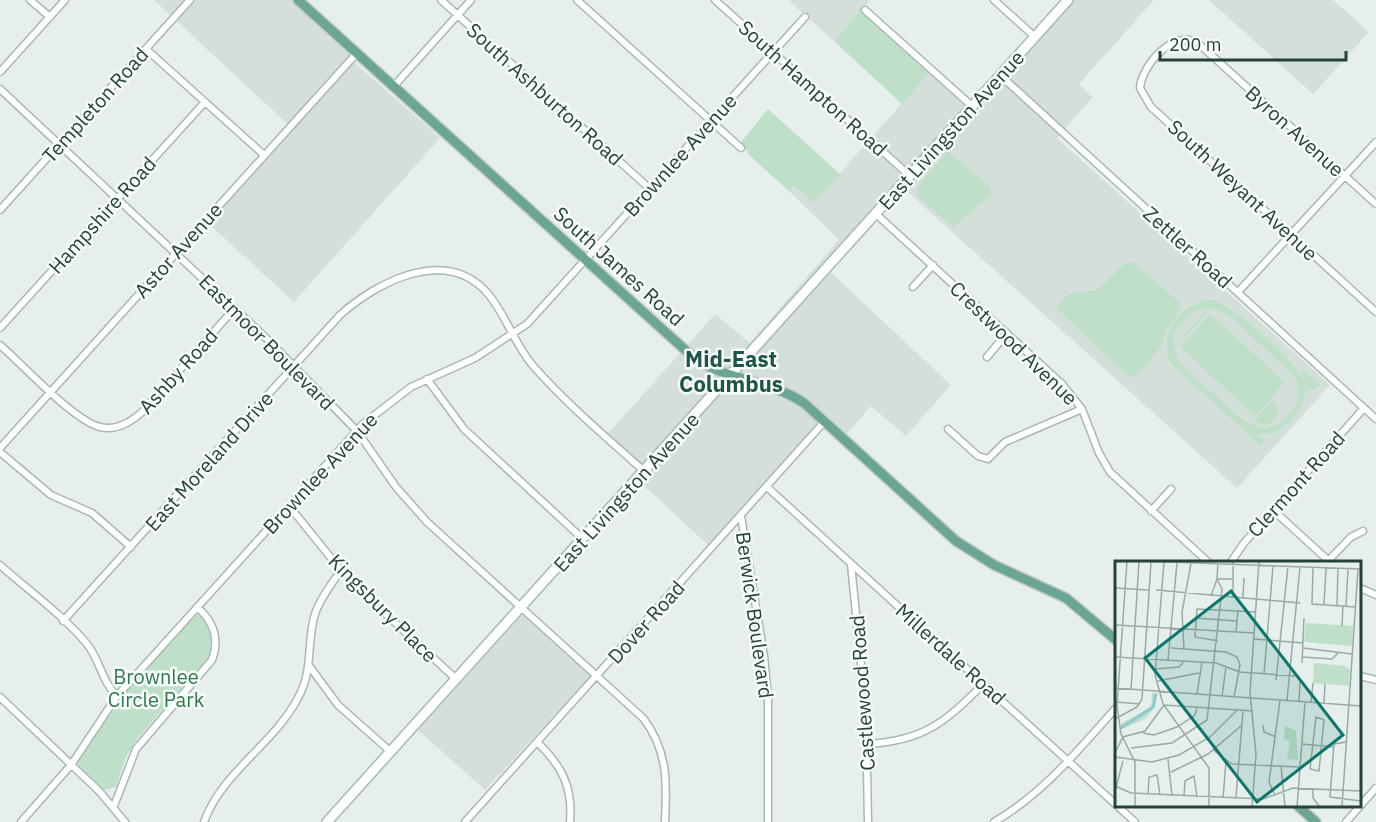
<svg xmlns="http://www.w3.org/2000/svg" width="1376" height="822" font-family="'IBM Plex Sans',sans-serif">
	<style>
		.built { fill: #d4dfda }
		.green { fill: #bfe0c8; fill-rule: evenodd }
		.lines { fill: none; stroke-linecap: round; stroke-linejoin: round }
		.minor-casing { stroke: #a8b8b2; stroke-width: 9 }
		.secondary-casing { stroke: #a4bbb3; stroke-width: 12 }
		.primary-casing { stroke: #c2cac8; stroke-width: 12 }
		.minor { stroke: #fff; stroke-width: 6 }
		.secondary { stroke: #fff; stroke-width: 9 }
		.primary { stroke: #6aa596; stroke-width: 9 }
		.labels { text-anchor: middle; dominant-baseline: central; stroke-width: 5; stroke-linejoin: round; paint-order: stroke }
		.street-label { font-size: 20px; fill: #24423a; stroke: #f7fbf9 }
		.park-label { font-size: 20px; fill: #2d7a4b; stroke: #f7fbf9 }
		.quarter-label { font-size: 22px; font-weight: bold; fill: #1f5548; stroke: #f7fbf9 }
		.inset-river { fill: none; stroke: #8ec9d4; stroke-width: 3 }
		.inset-road { fill: none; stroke: #98aaa4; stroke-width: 1.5 }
		.view { fill: #0f766e; fill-opacity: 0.15; stroke: #0f766e; stroke-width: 3 }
		.inset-edge { fill: none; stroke: #24423a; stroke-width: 3 }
	</style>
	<rect width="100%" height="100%" fill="#e6efeb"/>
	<!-- built -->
	<path class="built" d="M154,0H298L360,56L355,62L356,64L440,138L294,302L208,223L293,129Z
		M788,0H870L834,41Z
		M1067,0H1154L1079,84L1093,97L1057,138L1330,385L1237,488L901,186L826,268L951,385L906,436L871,406L843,438L824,421L711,548L636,478L643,471L606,436L715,314L750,343L839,240L789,191L794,186L814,202L929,73L975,114L1000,87L994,81Z
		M1209,0H1333L1369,32L1313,94Z
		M525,615L589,673L590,677L485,790L418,730L521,616Z"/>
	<!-- green -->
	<path class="green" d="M861,10L929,73L902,104L834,41Z
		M768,109L840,174L814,203L794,186L789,191L750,156L741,142Z
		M948,151L990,187L992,194C979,207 966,213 954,228L917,196V188Z
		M1133,262L1180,303L1181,309L1166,330L1162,345L1139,374L1128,376L1056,308L1069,294L1098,290L1125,263Z
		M1212,300C1231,303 1299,363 1304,382C1308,396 1301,409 1291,420C1283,429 1272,435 1259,435L1265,441L1261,446L1174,367C1153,340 1180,301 1212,300ZM1202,308L1216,309L1230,316L1293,375C1300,387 1300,399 1292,410C1265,449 1236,414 1213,393C1201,383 1188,373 1179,361L1174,349L1209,311L1207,309L1174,347C1171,330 1187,314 1202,308Z
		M1210,314L1285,382L1255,416L1180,347Z
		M1304,370L1320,385L1308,391L1302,372Z
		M1273,400L1278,410L1275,420L1266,425L1254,421Z
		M195,614C213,617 213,644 208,658L137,739L126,757L116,787L104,790L79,767L78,761L126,691Z"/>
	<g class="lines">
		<defs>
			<path id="minor" d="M30,0L50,17
				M441,0L650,189
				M577,0L741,148
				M715,0L910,176
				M994,0L1035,37
				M865,10L972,106
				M146,49L264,155
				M0,72L65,0
				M1000,75L1376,419
				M394,86L471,0
				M0,89L266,338L357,431L396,487L427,522L643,718C668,750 667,783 665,822
				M1376,204L1198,43C1173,29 1142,65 1140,88L1151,107L1376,312
				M0,210L190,0
				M876,214L1062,384L1082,409L1099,453L1110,472L1208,562
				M913,287L933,265
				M1238,292L1376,142
				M0,328L205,102
				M0,345C22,364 74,421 100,427C116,431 131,422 142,412L235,308
				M987,357L1007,333
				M427,379L464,429L583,539
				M948,429L978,456L988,459L1005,442L1082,409
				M0,448L357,53
				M0,452L51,495L92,513L131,547
				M767,487L1135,822
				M289,506L348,579L456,679
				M1273,510L1330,562
				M1151,511L1171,489
				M741,516L764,656L768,698V822
				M1328,561L1351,537L1363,531
				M1231,562L1244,543L1364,408
				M851,564L866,715L868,822
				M0,565C29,591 63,615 87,644C100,660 102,682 117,696
				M1360,588L1376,595
				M63,621L340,315C378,281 448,245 489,295C507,317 515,346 535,368C568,405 607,438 644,471
				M310,667L338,705L391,752
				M1360,676L1376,680
				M0,697L99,791L125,822
				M537,742C562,766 573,787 570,822
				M868,744C922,741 947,722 983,684
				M114,806L136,749L212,660C220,639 214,622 197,607
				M21,822L71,765L117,696L363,424L411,387L475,358L527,324L805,17
				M204,822C222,772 274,744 298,698C314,669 306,643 315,614C320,598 332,584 341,570
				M465,822L825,421
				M994,822C1044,793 1078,750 1116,708
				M1346,822L1376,788"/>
			<path id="secondary" d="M327,822L1068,0"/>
			<path id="primary" d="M298,0L693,357C726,381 768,379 804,403L956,541L994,565L1066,598L1116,640
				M1298,806L1316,822"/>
		</defs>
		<!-- minor casing -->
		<use href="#minor" class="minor-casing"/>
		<!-- secondary casing -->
		<use href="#secondary" class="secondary-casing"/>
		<!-- primary casing -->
		<use href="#primary" class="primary-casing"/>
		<!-- minor -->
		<use href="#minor" class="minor"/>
		<!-- secondary -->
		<use href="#secondary" class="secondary"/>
		<!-- primary -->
		<use href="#primary" class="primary"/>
	</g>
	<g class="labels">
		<!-- street labels -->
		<g class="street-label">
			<text transform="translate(813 88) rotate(42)">South Hampton Road</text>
			<text transform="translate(545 94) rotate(42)">South Ashburton Road</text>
			<text transform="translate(95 105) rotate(-48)">Templeton Road</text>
			<text transform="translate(951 130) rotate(-48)">East Livingston Avenue</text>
			<text transform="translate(1295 131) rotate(42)">Byron Avenue</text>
			<text transform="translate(680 155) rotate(-48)">Brownlee Avenue</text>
			<text transform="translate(1243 190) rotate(43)">South Weyant Avenue</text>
			<text transform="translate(102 215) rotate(-48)">Hampshire Road</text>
			<text transform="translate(1188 247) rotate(42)">Zettler Road</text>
			<text transform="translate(178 250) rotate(-48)">Astor Avenue</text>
			<text transform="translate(619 266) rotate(42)">South James Road</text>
			<text transform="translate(267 342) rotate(45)">Eastmoor Boulevard</text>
			<text transform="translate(1014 343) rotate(44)">Crestwood Avenue</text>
			<text transform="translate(178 371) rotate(-48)">Ashby Road</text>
			<text transform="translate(209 461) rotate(-48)">East Moreland Drive</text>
			<text transform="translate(320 473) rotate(-47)">Brownlee Avenue</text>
			<text transform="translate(1296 484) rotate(-48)">Clermont Road</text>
			<text transform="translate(626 492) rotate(-48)">East Livingston Avenue</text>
			<text transform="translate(383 608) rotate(45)">Kingsbury Place</text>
			<text transform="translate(755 615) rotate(82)">Berwick Boulevard</text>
			<text transform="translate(646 622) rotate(-48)">Dover Road</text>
			<text transform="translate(951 654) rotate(42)">Millerdale Road</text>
			<text transform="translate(862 693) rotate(-94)">Castlewood Road</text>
		</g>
		<!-- park labels -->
		<g class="park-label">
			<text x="156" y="676">Brownlee<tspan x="156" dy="23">Circle Park</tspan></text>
		</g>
		<!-- quarter labels -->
		<g class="quarter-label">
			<text x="731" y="358">Mid-East<tspan x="731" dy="25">Columbus</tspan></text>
		</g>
	</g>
	<!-- overview -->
	<g transform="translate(1115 561)">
		<rect width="246" height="246" fill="#e6efeb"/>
		<path d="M191,62L238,65L237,85L189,81ZM199,102L230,105L235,109L234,125L198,122ZM37,132H42L40,146L30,158L7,168L5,163L36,146ZM170,165L181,170L183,199L172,198L175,180L169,178Z" fill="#bfe0c8"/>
		<path class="inset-river" d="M6,167L38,146L41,133"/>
		<path class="inset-road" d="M12,0L2,145L6,173L20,201V246M27,0L246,8M118,0V37M49,1L40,114L48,143L94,207V246M198,7L197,43L241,46M0,27L34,29M41,29L185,42M96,35L102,18H117M128,37L129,17M209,43L211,7M222,44L223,7M231,45L233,8M80,57L122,60M0,64L139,72M227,65L228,45M121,70L123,49M139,78L188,82M103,80L80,76L82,48L141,51M56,87L111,91L122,96L125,104L119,136M188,87L237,93M69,88L67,51L76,2M0,96L101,102L125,111L180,115M187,96L217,98L223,92M53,99L62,2M187,102L189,57M41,108L64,106L69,100M149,113L158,5M161,119L173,5M43,120L84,112M0,127L246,145M16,128L24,0M82,133L87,101M107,135L111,106M172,139L185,6M184,140L185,121M1,141L25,143M196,141L198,122M209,142L210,123M201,156L209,159L204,210L195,208ZM0,158L22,146L27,138L36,1M148,164L149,171L161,176M28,172L39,174L62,166L80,154L82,147M231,181L219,183L215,236L246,240M186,183L219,186M16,187L57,182L92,159L107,28L102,18L103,2M98,189L117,203L185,206M0,192L8,176L30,170L49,144L138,150M0,196L37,201L64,194L95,176L122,149M53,198L57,235M166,205L170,246M56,211L93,193L126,165M0,225L16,232L148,238L178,227L246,230M198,228V237L205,246M0,230L8,200M33,233L34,216L42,214L45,234M69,235L70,220L79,215L82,236M160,235L154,221L165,139M121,236L128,150M108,237L111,201M137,246L141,193L135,132L144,0M182,246L190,141M227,246L243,8"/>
		<path class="view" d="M116,30L228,174L142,241L30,97Z"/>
		<rect width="246" height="246" class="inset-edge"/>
	</g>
	<!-- scale -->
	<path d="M1160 51v9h186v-9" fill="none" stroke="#24423a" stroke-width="3"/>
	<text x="1169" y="51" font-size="18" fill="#24423a" stroke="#f7fbf9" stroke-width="4.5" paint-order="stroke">200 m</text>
</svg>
